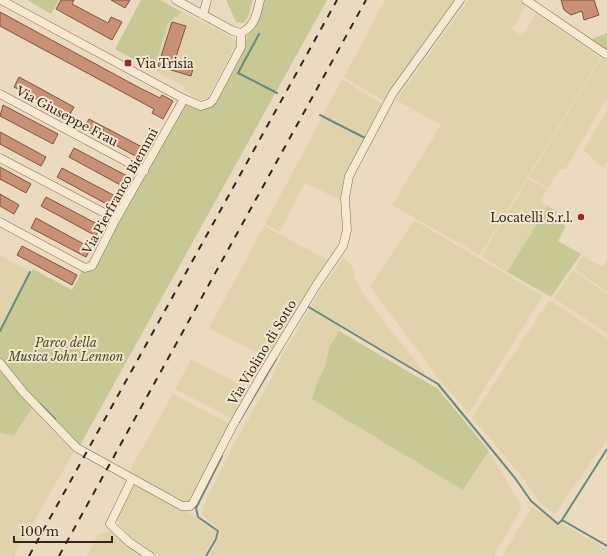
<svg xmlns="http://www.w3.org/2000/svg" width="607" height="556" font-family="'Libre Baskerville',serif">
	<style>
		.farmland { fill: #e0d3ac }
		.green { fill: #c7c894 }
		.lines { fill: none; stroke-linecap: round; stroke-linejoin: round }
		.stream { stroke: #6a8a7f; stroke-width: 2 }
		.building { fill: #c89176; stroke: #80533f }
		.minor-casing { stroke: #826b58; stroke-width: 9 }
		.minor { stroke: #f7e8d1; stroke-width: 8 }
		.rail { stroke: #33251c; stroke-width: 2; stroke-dasharray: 7 7; stroke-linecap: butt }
		.poi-dot { fill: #8e2b35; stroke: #f3e5ce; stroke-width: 1.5 }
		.labels { text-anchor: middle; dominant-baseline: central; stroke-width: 4; stroke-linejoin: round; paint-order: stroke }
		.poi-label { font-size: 12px; fill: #33251c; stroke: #f3e5ce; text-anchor: start }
		.street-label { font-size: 12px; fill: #33251c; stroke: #f3e5ce }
		.park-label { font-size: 12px; font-style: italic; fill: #474e24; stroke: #f3e5ce }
	</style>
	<rect width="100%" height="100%" fill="#ebdabf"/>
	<!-- farmland -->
	<path class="farmland" d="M385,0H458L386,102L344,77Z
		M468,0H521L527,4L512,29L522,36L536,13L600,58L480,255L392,205L441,125L396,100Z
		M182,12L238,41L207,99H198L184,90L185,87L154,70L168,23Z
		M601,58L607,62V98L565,170L559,169L548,188L529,177Z
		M342,79L384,105L367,138L323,115Z
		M607,111V162L603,168L583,150Z
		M322,117L366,140L343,201L305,183L280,232L265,224Z
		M528,179L547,189L541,201L548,206L507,272L481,256Z
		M414,220L543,296L469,413L438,378L370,287Z
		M264,226L330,261L269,359L209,328Z
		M0,255L32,273L0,337Z
		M583,256L602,267L607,260V291L574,269Z
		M344,257L353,267L355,280L375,310L427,376L339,323L341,328L329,348L325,367L318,380L314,393L464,489L489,451L522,507L494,556H209L220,536L221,531L202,515V508L235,442L273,376L278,363L323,286Z
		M573,270L607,294V333L554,298Z
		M549,300L607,338V439L555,514L540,502L522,477L472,417Z
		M191,360L248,388L235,413L236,414L233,419L175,389Z
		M173,394L230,424L193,500L185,503L128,473Z
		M33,406L75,450L14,556H0V433L14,436Z
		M134,484L184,510L214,530L216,532L215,536L203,556H160L131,537L120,525L116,518Z
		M532,507L607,549V556H502Z
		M109,531L114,534L142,556H87L98,535Z"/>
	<!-- green -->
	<path class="green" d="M27,0H59L51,14Z
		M141,0H160L182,12L168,23L154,70L115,49Z
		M226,0H253L248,17L243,23L236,22Z
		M264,0H327L79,447L18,383L0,360V333L33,269L72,290L83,269L95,267L184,104C197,110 208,113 217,100L245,46L247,35L255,27Z
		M607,33V51L590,40Z
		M548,206L557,212L554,219L566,226L558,241L581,254L551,297L507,272Z
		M339,331L438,389L489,451L463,490L312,399L318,380L325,367L329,348Z
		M0,370L33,406L14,436L0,433Z"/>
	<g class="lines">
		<!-- stream -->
		<path class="stream" d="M259,34L238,73L277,93
			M320,115L367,139
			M307,306L438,384L515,478L531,501L558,524L562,520
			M0,331L30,272
			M40,404L55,419
			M239,422L276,359
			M607,449L562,520L607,546
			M206,556L216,539L218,531L198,517L196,508L222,456"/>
	</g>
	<!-- building -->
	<path class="building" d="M61,0H74L72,4L108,23L111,17L122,22L112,40L56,9Z
		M111,0H130L125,8Z
		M561,0H594L599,15L584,20L582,11L571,15L564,10Z
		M0,12L138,87L160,98L162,95L173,101L163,119L152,113L154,109L0,26Z
		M172,22L186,26L174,63L193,69L191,76L158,66Z
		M19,77L74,107L69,116L14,87Z
		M3,105L58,134L53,144L0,116Z
		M89,119L144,148L139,158L84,128Z
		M0,132L46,157L41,166L0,144Z
		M74,148L129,177L124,187L69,157Z
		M0,167L31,184L26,193L0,179Z
		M62,168L117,197L112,207L57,177Z
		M0,194L19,205L14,214L0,206Z
		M46,197L101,226L96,236L41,206Z
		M36,218L91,248L86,257L31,228Z
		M22,246L77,275L72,285L17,255Z"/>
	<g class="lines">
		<defs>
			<path id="minor" d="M1,0L184,99L201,106L210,103L213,100L241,47V33
				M176,0L233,31L241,33
				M526,0L607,55
				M203,15L207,0
				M241,33C255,26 257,14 260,0
				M0,94L144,171
				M0,158L116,219
				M0,222L85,268L92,266L116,219L184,99
				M0,363L24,393L77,448L182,506H190L193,503L233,425L261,376L317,284L343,246L347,230L345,198L349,176L393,93L460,0
				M132,479L110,524L129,542L150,556"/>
		</defs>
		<!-- minor casing -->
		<use href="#minor" class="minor-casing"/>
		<!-- minor -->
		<use href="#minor" class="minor"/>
		<!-- rail -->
		<path class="rail" d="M29,556L337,0
			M59,556L366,0"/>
	</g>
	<!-- markers -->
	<g class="poi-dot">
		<rect x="124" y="59" width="8" height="8" rx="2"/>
		<circle cx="581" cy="217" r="4"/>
	</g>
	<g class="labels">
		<!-- poi labels -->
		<g class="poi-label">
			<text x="136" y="63">Via Trisia</text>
			<text x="573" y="217" text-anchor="end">Locatelli S.r.l.</text>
		</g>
		<!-- street labels -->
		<g class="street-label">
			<text transform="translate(67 116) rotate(28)">Via Giuseppe Frau</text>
			<text transform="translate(120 191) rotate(-61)">Via Pierfranco Biemmi</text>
			<text transform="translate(262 352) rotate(-59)">Via Violino di Sotto</text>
		</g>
		<!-- park labels -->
		<g class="park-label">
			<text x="66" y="342">Parco della<tspan x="66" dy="14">Musica John Lennon</tspan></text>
		</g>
	</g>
	<!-- scale -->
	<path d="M14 536v6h98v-6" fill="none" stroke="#33251c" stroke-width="2"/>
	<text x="20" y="536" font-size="12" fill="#33251c" stroke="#f3e5ce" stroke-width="3" paint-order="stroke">100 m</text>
</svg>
